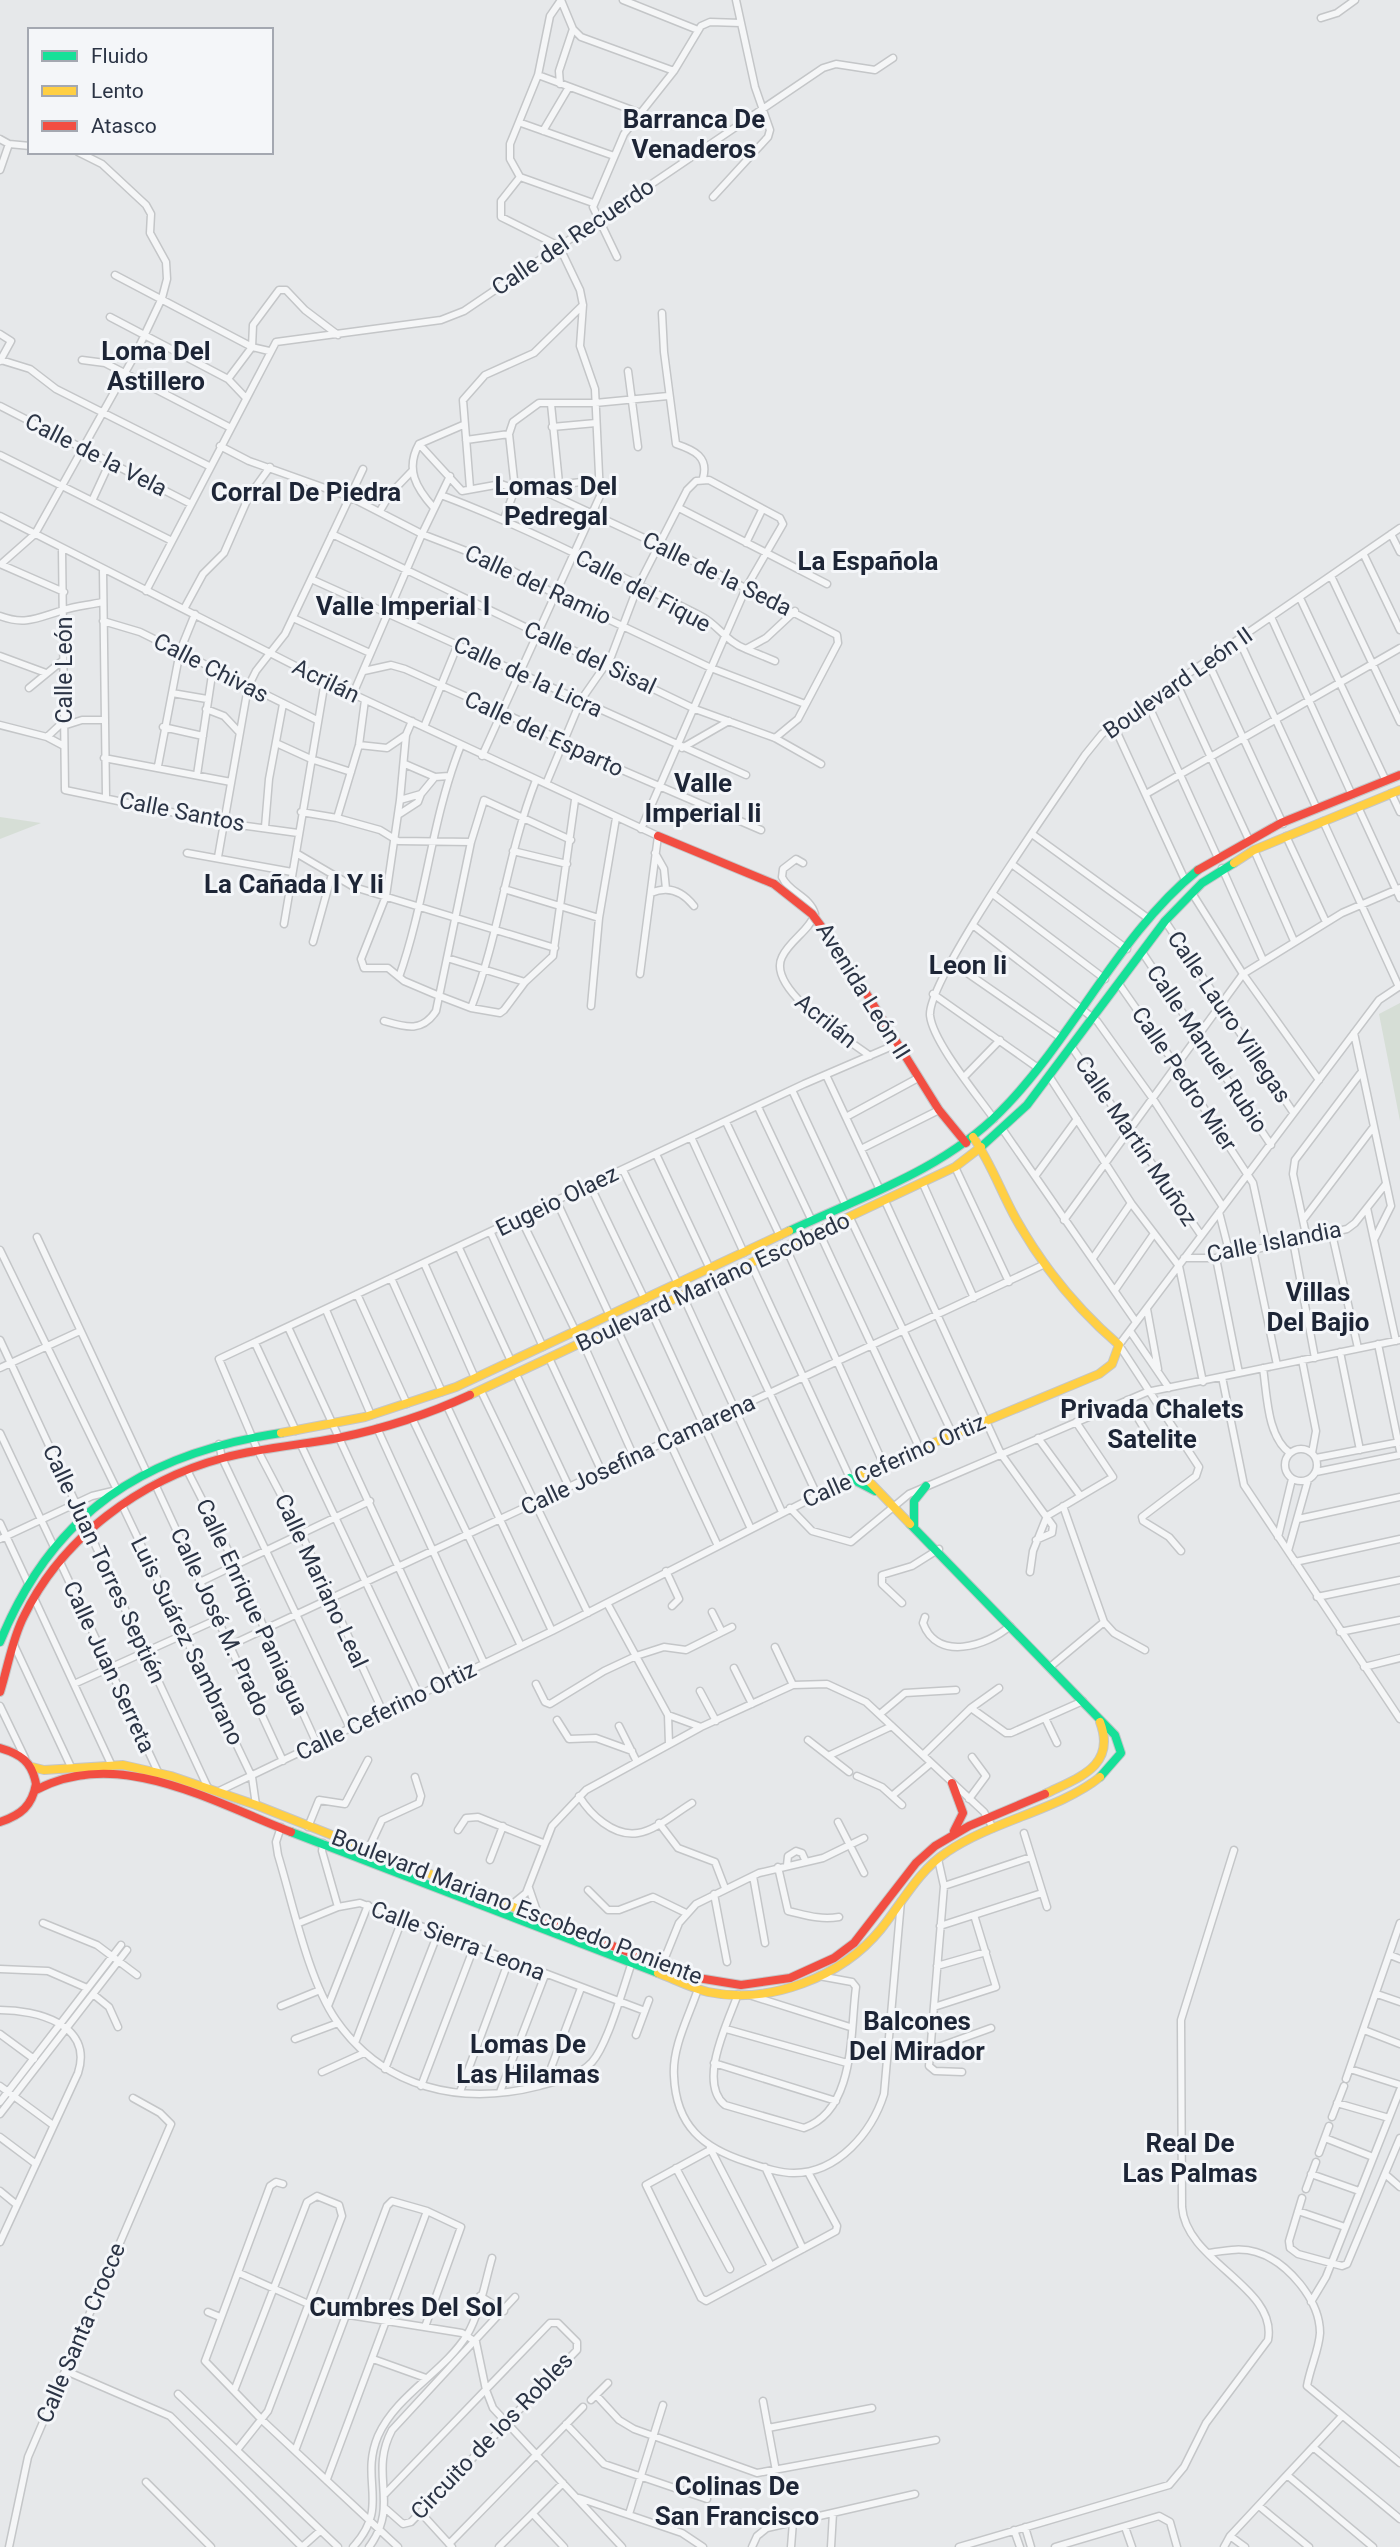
<svg xmlns="http://www.w3.org/2000/svg" width="1400" height="2547" font-family="Roboto,sans-serif">
	<style>
		.green { fill: #d6ded6 }
		.lines { fill: none; stroke-linecap: round; stroke-linejoin: round }
		.street-casing { stroke: #c4c6c8; stroke-width: 9 }
		.fast-casing { stroke: #c4c6c8; stroke-width: 10 }
		.slow-casing { stroke: #c4c6c8; stroke-width: 10 }
		.jam-casing { stroke: #c4c6c8; stroke-width: 10 }
		.street { stroke: #f5f6f7; stroke-width: 6 }
		.fast { stroke: #16e098; stroke-width: 8 }
		.slow { stroke: #ffcf43; stroke-width: 8 }
		.jam { stroke: #f24e42; stroke-width: 8 }
		.jam-bridge-casing { stroke: #c4c6c8; stroke-width: 10; stroke-linecap: butt }
		.jam-bridge { stroke: #f24e42; stroke-width: 8 }
		.labels { text-anchor: middle; dominant-baseline: central; stroke-width: 6; stroke-linejoin: round; paint-order: stroke }
		.street-label { font-size: 23px; fill: #2b3445; stroke: #f4f6f9 }
		.quarter-label { font-size: 26px; font-weight: bold; fill: #1d2536; stroke: #f4f6f9 }
	</style>
	<rect width="100%" height="100%" fill="#e6e8ea"/>
	<!-- green -->
	<path class="green" d="M0,817L41,823L0,839Z
		M1400,1003V1121L1379,1014Z"/>
	<g class="lines">
		<defs>
			<path id="street" d="M623,0L698,30
				M1321,18L1337,13L1355,0
				M538,75L640,113
				M560,84L559,71L573,29
				M521,123L614,156
				M543,131L569,87
				M0,139L9,144L30,146
				M0,170L9,144
				M520,177L510,159V144L538,75L550,16L561,0L573,29L581,37L674,71
				M520,177L593,203
				M713,197L768,137L770,130L755,87L736,0
				M617,257L593,207L624,134L674,71L701,26L710,22L741,23
				M115,275L252,347L269,351
				M662,313L664,352L676,444C694,450 709,457 703,478
				M110,317L228,379L246,398
				M0,334L11,341L0,361
				M1,360L30,369L56,389L209,466
				M82,360L105,363L229,427
				M628,371L638,447
				M228,379L252,347L253,325L279,290H286L305,310L338,335
				M551,404L559,483
				M0,406L191,504
				M552,427L596,423
				M466,440L509,434L513,422L539,403H595L668,396
				M419,444L462,491L501,484L515,489L535,487L687,558L837,635L838,643L798,719L775,738
				M220,446L249,461L350,497L422,534L500,564L557,595L711,668L805,704
				M0,455L172,541
				M536,487L600,480
				M470,488L463,400L485,375L534,353L583,305
				M441,495C529,528 614,573 699,615C718,624 726,642 746,649L766,638L795,611
				M92,501L110,462
				M434,508C416,488 405,469 419,444L463,425
				M679,508L827,584
				M380,511L390,494L412,471
				M0,516L325,681L658,836L640,974
				M504,519L515,489L509,434
				M332,534L695,709L775,738L821,764
				M1391,534L1400,552
				M746,543L762,510
				M62,549L65,790L224,823L298,833
				M1364,555L1400,630
				M0,564L64,592
				M1,564L35,534L136,353L162,298L167,279L166,262L150,233L151,214L146,205L102,164L78,152
				M103,570L106,796
				M1331,576L1400,722
				M311,579L746,775
				M146,591L276,342L441,320L464,311L823,68L836,64L875,70L893,58
				M1300,598L1386,781
				M184,609L203,574L224,553L249,496L270,467
				M0,616C26,626 39,617 64,610C76,606 90,605 102,602
				M1271,617L1352,795
				M293,618L370,653
				M103,621L140,632L317,720
				M1239,640L1317,809
				M746,649L775,661
				M0,656L46,673
				M1207,660L1283,824
				M364,671L391,665L405,669L543,731L571,748L761,830
				M1176,682L1249,840
				M29,688L62,661
				M172,693L207,699
				M353,694L422,534L450,476
				M1147,702L1217,856
				M206,709L224,716L239,732
				M412,721L406,735L400,800L386,896L361,959L364,968H388L404,981L437,995L471,1008L500,1013L504,1010L525,982L553,956L575,800
				M0,725L47,737L64,746
				M63,726L82,720H105
				M1114,726L1185,880
				M163,727L203,736
				M424,727L458,644
				M47,737L63,722
				M276,743L311,759L351,772
				M359,745L387,748L406,735
				M682,748L729,721
				M482,756L600,496L595,389L580,346L583,305L580,290L559,246L501,217V201L520,177
				M104,758L231,782
				M405,764L435,777
				M158,766L180,651L195,614
				M197,775L213,668
				M546,784L581,700L611,657L638,586L687,490L696,481L709,480L780,518L783,524L746,588L641,829
				M1391,793L1400,812
				M1146,794L1400,648
				M400,800L421,794L435,777L449,776
				M1358,807L1400,898
				M301,812L337,818L380,830L398,841L471,842
				M398,815L418,802L421,794
				M337,818L359,745L365,700
				M1323,821L1399,987
				M265,827L269,779L283,704
				M1032,834L1149,919
				M1286,836L1326,922
				M1254,850L1294,941
				M513,851L567,864
				M187,853L292,872
				M296,853L354,887L555,948
				M655,853L664,869L666,889
				M218,857L248,687L256,671L285,634L363,469
				M803,863L796,859L783,869L782,877C789,893 810,896 815,914C809,931 790,940 782,957C766,989 847,1039 870,1056
				M1013,865L1127,949
				M1222,868L1263,960
				M504,889L599,918
				M651,893C669,885 683,892 694,906
				M1192,893L1243,974L1319,1080
				M994,895L1105,979
				M1165,921L1293,1112
				M284,924L325,681
				M974,926L1097,1021L1153,1099L1223,1207
				M313,942L332,874
				M1142,952L1271,1145
				M447,958L525,982
				M950,961L1061,1038
				M399,977C426,901 431,820 461,745
				M1119,984L1177,1067L1253,1183L1267,1247
				M933,994L1038,1068
				M591,1006L599,918L616,818
				M471,1008C500,933 507,854 536,780
				M384,1021C405,1027 422,1033 436,1011L471,842L484,800L571,840
				M1354,1033L1391,1206
				M1071,1046L1201,1235
				M826,1075L880,1190
				M1049,1076L1131,1203L1179,1266L1203,1382
				M964,1077L1000,1040
				M792,1090L846,1206
				M758,1107L812,1221
				M846,1117L918,1078
				M994,1119C978,1096 932,1041 930,1015C928,978 1057,797 1085,755L1102,734L1147,702L1400,528
				M726,1122L780,1236
				M1003,1130L1136,1322
				M691,1137L744,1253
				M861,1149L939,1110
				M656,1154L710,1269
				M955,1167L1009,1282
				M623,1170L678,1284
				M1036,1175L1077,1119
				M923,1184L974,1298
				M590,1185L645,1300
				M885,1201L1001,1454L1053,1526L1052,1533L1036,1540
				M557,1202L610,1316
				M1367,1208L1396,1341
				M1219,1212L1230,1255
				M850,1218L952,1433
				M521,1219L576,1332
				M1064,1220L1243,974L1342,913L1400,888
				M1303,1220L1372,1129
				M819,1232L919,1447
				M491,1233L543,1347
				M1332,1234L1358,1348
				M37,1237L147,1473
				M1375,1238L1391,1206
				M1307,1239L1293,1174L1295,1160L1360,1074
				M1293,1241L1315,1358
				M459,1248L511,1361
				M786,1248L883,1463
				M0,1250L117,1490L92,1496L0,1539
				M1253,1250L1277,1365
				M1093,1258L1131,1203
				M1184,1258H1216L1347,1229L1355,1223L1385,1185
				M1216,1258L1239,1373
				M424,1263L475,1378
				M751,1264L850,1478
				M391,1278L442,1392
				M717,1280L817,1495
				M1115,1290L1153,1235
				M357,1294L407,1404
				M683,1296L782,1512
				M1147,1309L1158,1369
				M326,1310L371,1415
				M651,1311L751,1529
				M288,1327L450,1679
				M616,1327L718,1546
				M1130,1331L1169,1388
				M0,1340L208,1788
				M255,1343L296,1431
				M583,1343L634,1457
				M1378,1344L1400,1451
				M1340,1352L1360,1450
				M549,1358L602,1472
				M1302,1360L1316,1431L1312,1453
				M0,1368L80,1331
				M1263,1368C1267,1394 1267,1437 1290,1453
				M516,1374L569,1487
				M1222,1377L1244,1485L1400,1719
				M481,1391L588,1613
				M1127,1400L1154,1445
				M447,1406L552,1631
				M412,1418L521,1646
				M377,1428L484,1663
				M0,1433L54,1547
				M1038,1438L1079,1494
				M219,1444L222,1458L350,1728
				M301,1445L419,1695
				M1285 1465a16 16 0 1 1 32 0a16 16 0 1 1-32 0Z
				M1316,1458L1400,1442
				M187,1470L235,1564L317,1744
				M1316,1472L1400,1455
				M155,1484L283,1761
				M122,1505L252,1777L256,1805
				M1063,1506L1104,1622
				M790,1508L812,1531L851,1542L909,1494L1147,1392L1400,1340
				M1298,1519L1400,1497
				M0,1523L28,1583
				M1278,1537L1292,1479
				M1181,1551L1169,1537L1143,1521L1142,1517L1196,1476L1199,1467L1119,1345L1379,1000L1400,986
				M1288,1551L1308,1480
				M60,1562L158,1772
				M1295,1562L1400,1539
				M666,1571L679,1599L672,1606
				M1030,1572L1033,1551L1047,1516L1113,1477L1076,1422
				M202,1581L370,1501
				M1317,1597L1400,1580
				M34,1598L111,1764
				M607,1603L668,1715L669,1744
				M902,1603L882,1584V1575L912,1566L939,1549
				M712,1612L722,1632
				M925,1617L923,1623C937,1662 987,1646 1010,1626
				M1340,1632L1400,1620
				M14,1645L71,1767
				M231,1645L1045,1264
				M775,1647L793,1685
				M1050,1667L1104,1622L1114,1633L1145,1650
				M1364,1667L1400,1658
				M734,1668L752,1704
				M74,1684L218,1619
				M536,1684L545,1702L550,1704L604,1671L636,1656L664,1647L686,1650L732,1627
				M700,1691L716,1721
				M0,1706L25,1758
				M971,1708L999,1688
				M383,1712L301,1533L258,1451L219,1359L804,1084L897,1044
				M880,1714L905,1693L956,1690
				M668,1715L701,1727
				M1045,1718L1057,1743
				M557,1720L569,1739L596,1738L632,1751
				M619,1726L637,1762
				M808,1740L849,1772
				M830,1755L892,1726
				M923,1755L971,1708L1006,1733H1011L1083,1701
				M857,1776L882,1787L902,1805
				M217,1792L552,1631L861,1473
				M893,1795L931,1763
				M579,1796C590,1814 613,1837 638,1833C655,1831 677,1812 692,1803
				M969,1799L986,1776L972,1757
				M838,1822L864,1873
				M659,1823L678,1848L715,1862L725,1888
				M281,1827L276,1842L278,1855C293,1904 308,1979 336,2020C384,2089 461,2106 539,2086C557,2081 578,2077 592,2062C608,2044 624,1985 633,1959
				M308,1827L319,1800L345,1804L368,1760
				M458,1830L466,1818L478,1817L543,1843
				M1024,1833L1047,1907
				M323,1843L322,1851L338,1907
				M368,1850L382,1820L419,1803L421,1796L415,1777
				M938,1859L944,1886L929,2066L935,2071L962,2072
				M490,1860L503,1826
				M787,1865L788,1856L796,1851L802,1853L806,1862
				M778,1867L788,1911C806,1915 819,1920 839,1917
				M753,1876L765,1943
				M944,1886L1031,1857
				M529,1888L539,1917
				M588,1890L608,1910H619L653,1897L686,1913
				M714,1894L727,1962
				M510,1906L526,1893L552,1826L586,1790L701,1727L793,1685L827,1684L866,1702L984,1812L993,1828
				M43,1923L97,1945L137,1975
				M299,1923L338,1907L360,1903L645,2011
				M940,1926L1042,1893
				M1390,1955L1400,1959
				M662,1965L679,1923L696,1904L759,1873L823,1858L864,1838
				M937,1966L986,1952
				M0,1969L48,1971L87,1988
				M698,1989C689,2016 672,2047 674,2076C676,2126 703,2148 747,2162C762,2167 778,2173 794,2173C838,2173 872,2132 884,2094L901,1901
				M93,1994L109,2007L118,2027
				M738,1994C728,2022 697,2082 725,2105L804,2128C856,2110 850,2031 856,1987L852,1982L819,1976
				M1377,1994L1400,2002
				M749,1995L850,2027
				M281,2006L320,1990
				M328,2006L368,1905
				M934,2007L996,1987L974,1915
				M0,2010C36,2010 94,2024 78,2073L0,2242
				M726,2029L847,2063
				M1364,2030L1400,2044
				M0,2034L34,2059
				M636,2035L649,2000
				M295,2039L338,2023
				M355,2043L402,1920
				M930,2050L991,2028
				M714,2063L836,2101
				M385,2069L438,1933
				M1350,2069L1400,2085
				M322,2072L364,2053
				M1346,2079L1400,1923
				M545,2084L581,1988
				M0,2086L53,2125
				M421,2086L474,1947
				M460,2092L509,1960
				M500,2092L545,1975
				M0,2102L121,1945
				M1337,2103L1389,2118
				M0,2114L127,1950
				M1332,2117L1344,2086
				M0,2137L36,2164
				M1325,2138L1373,2157
				M710,2148L771,2266
				M710,2150L646,2185L701,2298L706,2301L836,2231L837,2226L808,2172
				M1319,2153L1329,2126
				M765,2167L803,2249
				M676,2168L730,2269
				M1311,2174L1359,2191
				M1385,2174L1400,2187
				M283,2184L276,2182L270,2186L205,2361L263,2421L398,2547
				M1306,2189L1316,2162
				M0,2191L17,2205
				M1302,2198L1289,2241L1290,2248L1298,2254L1342,2266L1347,2264L1400,2138
				M1298,2211L1345,2227
				M1208,2253C1223,2251 1240,2247 1256,2252C1287,2261 1320,2300 1320,2333C1319,2350 1310,2368 1307,2386L1400,2463
				M239,2273L324,2311L462,2333L476,2342
				M480,2296L504,2311
				M1311,2302L1326,2277L1400,2090
				M208,2312L220,2317
				M476,2342L486,2390L493,2408L622,2547
				M373,2359L426,2378
				M66,2371L170,2416L302,2547
				M234,2391L307,2202L317,2196L339,2205L342,2216L268,2411L237,2450
				M178,2394L338,2547
				M596,2395L619,2420L634,2429L757,2473L936,2440
				M591,2400L608,2383
				M763,2401L776,2471
				M566,2424L604,2464L707,2499
				M768,2428L872,2408
				M1313,2447L1400,2519
				M295,2451L387,2206L392,2201L427,2211L461,2227L425,2327
				M1287,2475L1373,2547
				M327,2479L427,2211
				M146,2482L211,2547
				M385,2494L550,2323H558L577,2342V2350L411,2522L403,2524L386,2509
				M579,2498L682,2533L703,2547
				M1259,2506L1309,2547
				M421,2513L452,2547
				M533,2514L564,2547
				M629,2514L663,2405
				M1025,2527L1031,2547
				M1125,2527L1132,2547
				M1014,2530L1020,2547
				M1230,2536L1245,2547
				M449,2544L583,2407
				M9,2547L28,2457L171,2124L160,2113L133,2098
				M302,2547L320,2531
				M353,2547C391,2506 359,2481 378,2436C396,2395 444,2372 467,2335C480,2313 485,2282 492,2258
				M369,2547C401,2504 368,2475 392,2430L515,2297
				M499,2547L563,2483
				M752,2547L757,2536L767,2528L915,2494
				M791,2547L793,2522
				M831,2547L833,2513
				M959,2547L1169,2485L1184,2467L1206,2423L1268,2340C1278,2287 1186,2262 1182,2207L1181,2020L1234,1850
				M1055,2547L1159,2516L1170,2522L1177,2547
				M1224,2547L1230,2536L1342,2416"/>
			<path id="fast" d="M981,1147L1027,1105L1165,921L1202,883L1234,863
				M789,1231C861,1197 943,1170 1000,1112C1073,1039 1119,933 1198,870
				M850,1478L875,1491
				M910,1524L1115,1735L1121,1753L1100,1777
				M914,1526V1501L926,1486
				M0,1642C53,1512 145,1453 281,1433
				M291,1832L658,1973"/>
			<path id="slow" d="M1234,863L1254,850L1400,790
				M470,1395L955,1167L981,1147
				M281,1433L365,1417L456,1387L789,1231
				M910,1524L861,1473L1099,1374L1112,1364L1119,1345C1077,1309 1043,1267 1016,1219C1001,1192 991,1163 973,1137
				M32,1767L44,1770L123,1765L171,1776L256,1805L521,1910
				M1045,1794C1077,1778 1117,1767 1100,1722
				M658,1973C674,1979 691,1988 708,1992C769,2005 842,1977 881,1929C902,1903 918,1871 947,1852C992,1821 1061,1809 1100,1777"/>
			<path id="jam" d="M658,836L774,884
				M1198,870L1281,823L1400,775
				M841,953L939,1110L966,1143
				M0,1692C8,1667 12,1639 24,1616C62,1538 140,1480 223,1458C260,1448 300,1445 338,1438C382,1429 429,1414 470,1395
				M0,1748C21,1754 32,1762 36,1784C32,1806 21,1815 0,1822
				M952,1783L963,1813L954,1831
				M36,1790C118,1746 213,1802 291,1832
				M521,1910L692,1977L741,1985L790,1978L834,1958L854,1943L916,1863L935,1846L969,1826L1045,1794"/>
		</defs>
		<!-- street casing -->
		<use href="#street" class="street-casing"/>
		<!-- fast casing -->
		<use href="#fast" class="fast-casing"/>
		<!-- slow casing -->
		<use href="#slow" class="slow-casing"/>
		<!-- jam casing -->
		<use href="#jam" class="jam-casing"/>
		<!-- street -->
		<use href="#street" class="street"/>
		<!-- fast -->
		<use href="#fast" class="fast"/>
		<!-- slow -->
		<use href="#slow" class="slow"/>
		<!-- jam -->
		<use href="#jam" class="jam"/>
		<defs>
			<path id="jam-bridge" d="M774,884L812,914L841,953"/>
		</defs>
		<!-- jam-bridge casing -->
		<use href="#jam-bridge" class="jam-bridge-casing"/>
		<!-- jam-bridge -->
		<use href="#jam-bridge" class="jam-bridge"/>
	</g>
	<g class="labels">
		<!-- street labels -->
		<g class="street-label">
			<text transform="translate(573 237) rotate(-34)">Calle del Recuerdo</text>
			<text transform="translate(96 455) rotate(27)">Calle de la Vela</text>
			<text transform="translate(717 574) rotate(26)">Calle de la Seda</text>
			<text transform="translate(538 585) rotate(25)">Calle del Ramio</text>
			<text transform="translate(643 591) rotate(28)">Calle del Fique</text>
			<text transform="translate(590 658) rotate(25)">Calle del Sisal</text>
			<text transform="translate(211 668) rotate(27)">Calle Chivas</text>
			<text transform="translate(64 670) rotate(-90)">Calle León</text>
			<text transform="translate(528 677) rotate(25)">Calle de la Licra</text>
			<text transform="translate(326 681) rotate(26)">Acrilán</text>
			<text transform="translate(1178 683) rotate(-35)">Boulevard León II</text>
			<text transform="translate(544 734) rotate(25)">Calle del Esparto</text>
			<text transform="translate(182 812) rotate(11)">Calle Santos</text>
			<text transform="translate(863 991) rotate(58)">Avenida León II</text>
			<text transform="translate(1229 1017) rotate(56)">Calle Lauro Villegas</text>
			<text transform="translate(826 1021) rotate(39)">Acrilán</text>
			<text transform="translate(1207 1049) rotate(56)">Calle Manuel Rubio</text>
			<text transform="translate(1184 1079) rotate(56)">Calle Pedro Mier</text>
			<text transform="translate(1136 1141) rotate(56)">Calle Martín Muñoz</text>
			<text transform="translate(557 1201) rotate(-26)">Eugeio Olaez</text>
			<text transform="translate(1274 1242) rotate(-11)">Calle Islandia</text>
			<text transform="translate(713 1282) rotate(-25)">Boulevard Mariano Escobedo</text>
			<text transform="translate(638 1455) rotate(-25)">Calle Josefina Camarena</text>
			<text transform="translate(894 1461) rotate(-24)">Calle Ceferino Ortiz</text>
			<text transform="translate(104 1564) rotate(65)">Calle Juan Torres Septién</text>
			<text transform="translate(321 1581) rotate(65)">Calle Mariano Leal</text>
			<text transform="translate(252 1607) rotate(65)">Calle Enrique Paniagua</text>
			<text transform="translate(220 1622) rotate(65)">Calle José M. Prado</text>
			<text transform="translate(187 1641) rotate(64)">Luis Suárez Sambrano</text>
			<text transform="translate(109 1667) rotate(65)">Calle Juan Serreta</text>
			<text transform="translate(386 1711) rotate(-26)">Calle Ceferino Ortiz</text>
			<text transform="translate(517 1907) rotate(21)">Boulevard Mariano Escobedo Poniente</text>
			<text transform="translate(458 1941) rotate(21)">Calle Sierra Leona</text>
			<text transform="translate(81 2333) rotate(-67)">Calle Santa Crocce</text>
			<text transform="translate(492 2436) rotate(-46)">Circuito de los Robles</text>
		</g>
		<!-- quarter labels -->
		<g class="quarter-label">
			<text x="694" y="119">Barranca De<tspan x="694" dy="30">Venaderos</tspan></text>
			<text x="156" y="351">Loma Del<tspan x="156" dy="30">Astillero</tspan></text>
			<text x="556" y="486">Lomas Del<tspan x="556" dy="30">Pedregal</tspan></text>
			<text x="306" y="492">Corral De Piedra</text>
			<text x="868" y="561">La Española</text>
			<text x="403" y="606">Valle Imperial I</text>
			<text x="703" y="783">Valle<tspan x="703" dy="30">Imperial Ii</tspan></text>
			<text x="294" y="884">La Cañada I Y Ii</text>
			<text x="968" y="965">Leon Ii</text>
			<text x="1318" y="1292">Villas<tspan x="1318" dy="30">Del Bajio</tspan></text>
			<text x="1152" y="1409">Privada Chalets<tspan x="1152" dy="30">Satelite</tspan></text>
			<text x="917" y="2021">Balcones<tspan x="917" dy="30">Del Mirador</tspan></text>
			<text x="528" y="2044">Lomas De<tspan x="528" dy="30">Las Hilamas</tspan></text>
			<text x="1190" y="2143">Real De<tspan x="1190" dy="30">Las Palmas</tspan></text>
			<text x="406" y="2307">Cumbres Del Sol</text>
			<text x="737" y="2486">Colinas De<tspan x="737" dy="30">San Francisco</tspan></text>
		</g>
	</g>
	<!-- legend -->
	<rect x="28" y="28" width="245" height="126" fill="#f4f6f9" stroke="#a4a8b1" stroke-width="2"/>
	<rect x="42" y="51" width="35" height="10" fill="#16e098" stroke="#a4a8b1" stroke-width="2"/>
	<text x="91" y="63" font-size="21" fill="#2b3445">Fluido</text>
	<rect x="42" y="86" width="35" height="10" fill="#ffcf43" stroke="#a4a8b1" stroke-width="2"/>
	<text x="91" y="98" font-size="21" fill="#2b3445">Lento</text>
	<rect x="42" y="121" width="35" height="10" fill="#f24e42" stroke="#a4a8b1" stroke-width="2"/>
	<text x="91" y="133" font-size="21" fill="#2b3445">Atasco</text>
</svg>
